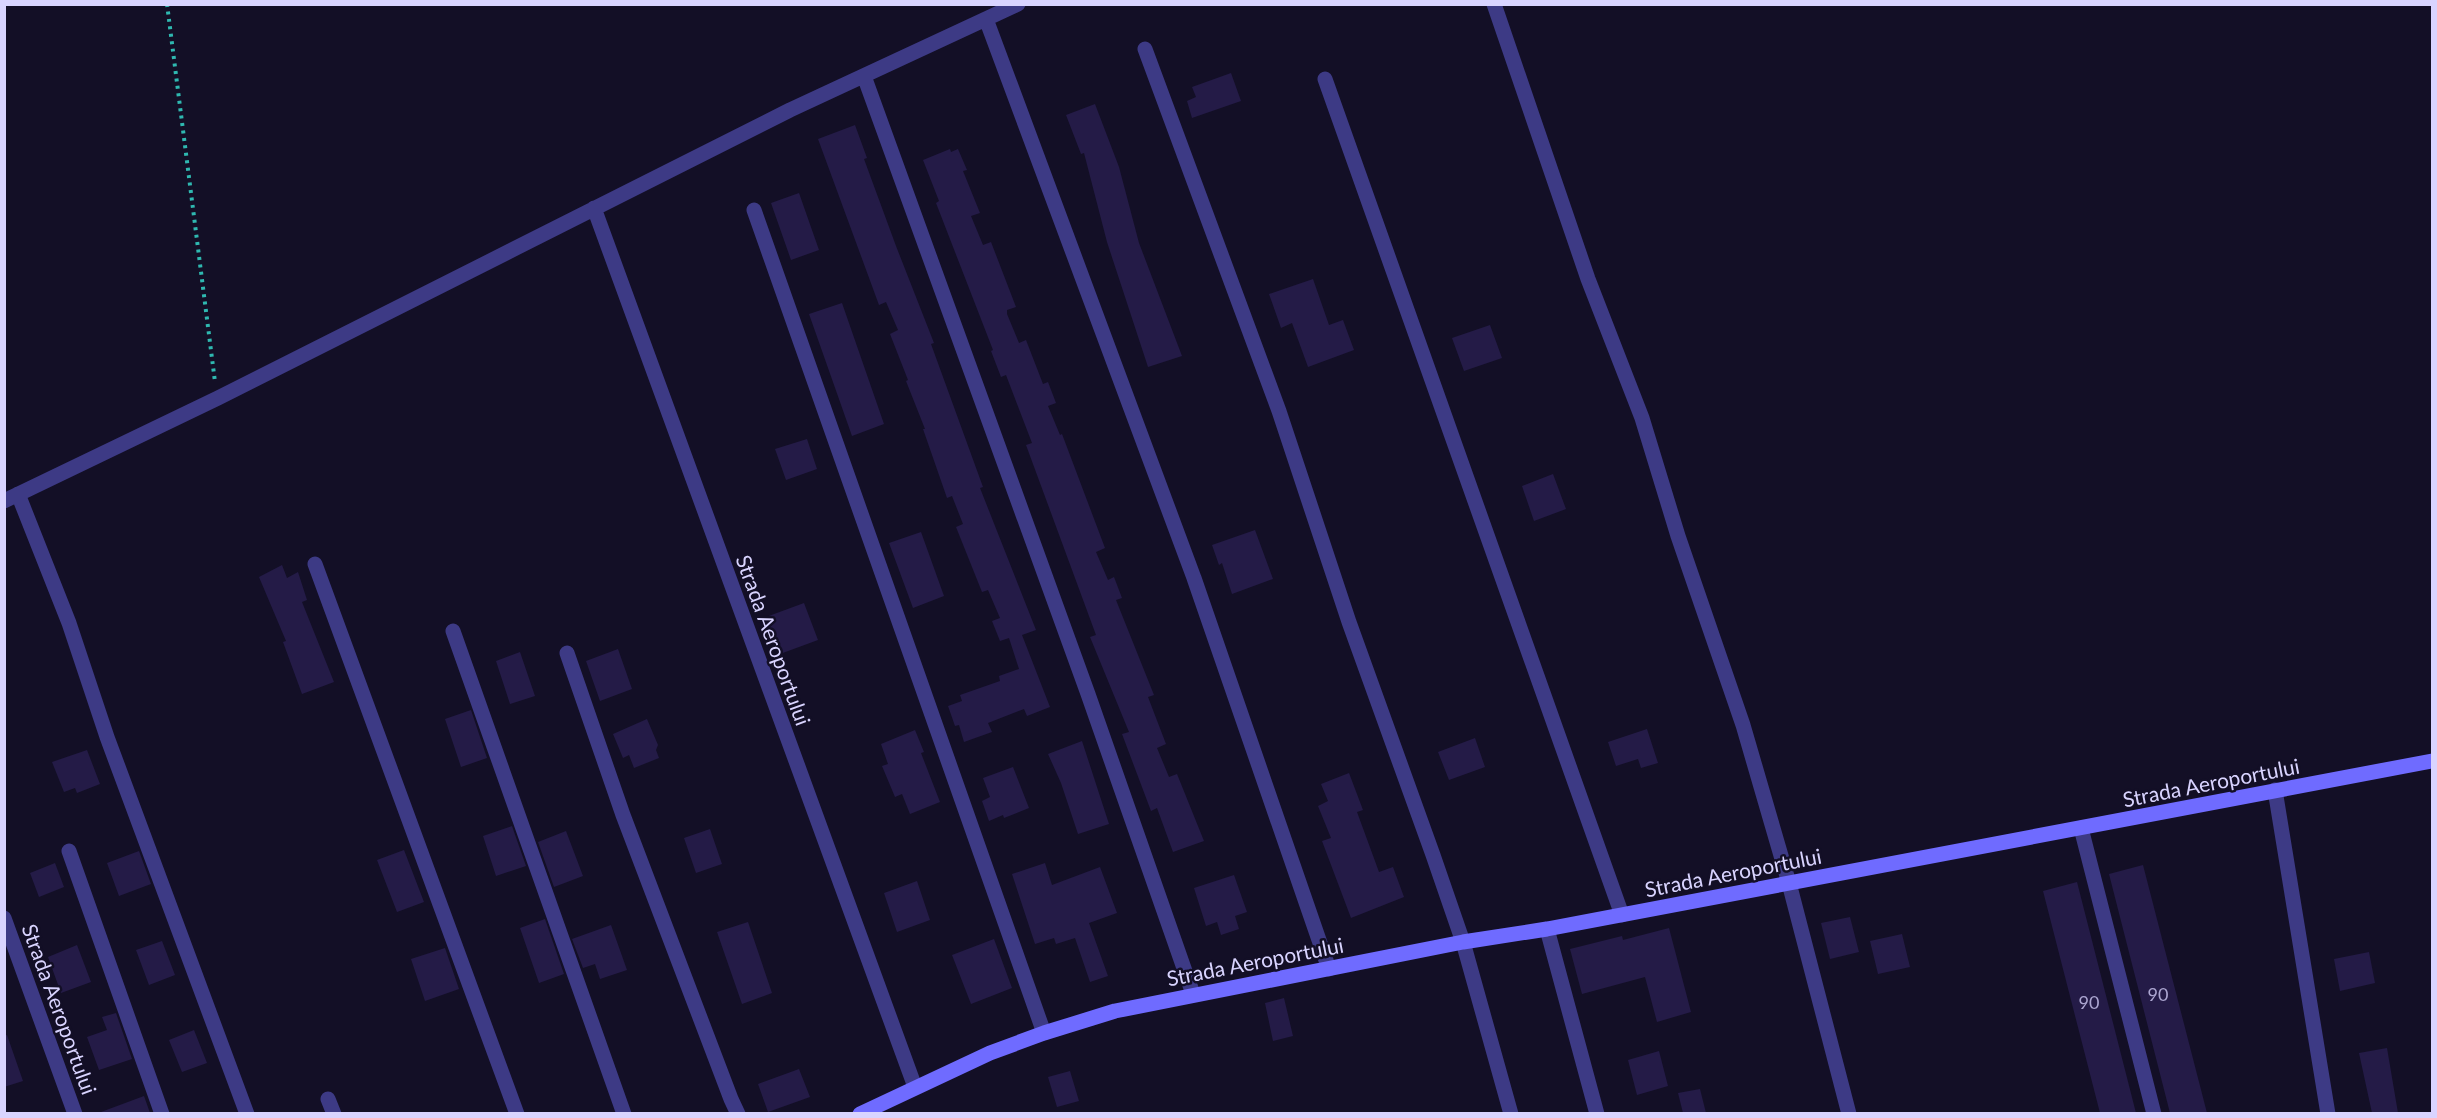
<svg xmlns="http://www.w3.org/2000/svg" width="2437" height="1118" font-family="Lato,sans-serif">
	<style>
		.building { fill: #241b47 }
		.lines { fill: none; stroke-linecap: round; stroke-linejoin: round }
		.path { stroke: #2fb8b0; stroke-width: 4; stroke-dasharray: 3 4.5; stroke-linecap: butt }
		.street { stroke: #3d3a85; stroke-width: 15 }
		.secondary { stroke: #6f6bff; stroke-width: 15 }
		.labels { text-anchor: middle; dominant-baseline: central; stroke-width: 5; stroke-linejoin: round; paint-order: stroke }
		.number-label { font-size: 18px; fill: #aca6d1 }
		.street-label { font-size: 21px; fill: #d9d4ff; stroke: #130f26 }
	</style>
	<rect width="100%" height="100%" fill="#130f26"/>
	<!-- building -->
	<path class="building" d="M1231,73L1241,101L1192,118L1187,101L1196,97L1192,87Z
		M1095,104L1119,167L1139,243L1182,356L1148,367L1107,242L1084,153L1081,154L1066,115Z
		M855,125L867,158L864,159L896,246L934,343L931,344L983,487L980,488L1036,630L1022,635L1050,707L1027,716L1024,709L988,723L992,732L964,742L959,725L955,726L948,706L962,701L960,695L1000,681L999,676L1019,669L1009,638L1000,641L992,621L1000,618L988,590L982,592L956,527L963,524L952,496L947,498L923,429H925L906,381L908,380L890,334L898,330L886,302L879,305L818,139Z
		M950,149L951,152L958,149L967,170L963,171L980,213L971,216L983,245L991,242L1016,307L1007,310V314L1019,343L1026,340L1043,384L1048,382L1056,403L1048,406L1060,435L1062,434L1105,548L1096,552L1108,580L1114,577L1122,598L1116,600L1154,695L1148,697L1166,744L1157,748L1169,777L1177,774L1204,841L1173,852L1157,808L1151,811L1122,734L1129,732L1090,637L1096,635L1026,445L1032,443L1006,375L1001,377L991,351L993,350L936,203L939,201L923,160Z
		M799,193L819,250L791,260L771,203Z
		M1313,279L1329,325L1343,320L1354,350L1308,367L1292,323L1281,328L1269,294Z
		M842,303L884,424L852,436L809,314Z
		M1490,325L1502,358L1464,371L1452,338Z
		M807,439L817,469L786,480L775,449Z
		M1553,474L1566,509L1534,521L1522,486Z
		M1255,530L1273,579L1232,594L1222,563L1219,565L1212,545Z
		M921,532L944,596L913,608L889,543Z
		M282,565L287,578L298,572L307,600L302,602L334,682L302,694L283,642L286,641L259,577Z
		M804,603L818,640L780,654L766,617Z
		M618,649L632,689L600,701L586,661Z
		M520,652L535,696L510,704L496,661Z
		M471,710L487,758L461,767L445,719Z
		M647,719L658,745L656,750L659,758L634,768L629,755L623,758L613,734Z
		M1647,729L1658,763L1641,768L1638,759L1616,766L1608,742Z
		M915,730L924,752L921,753L940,802L910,814L902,794L895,797L882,766L888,764L881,744Z
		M1475,738L1485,767L1449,780L1438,752Z
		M1082,741L1109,824L1078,834L1061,783L1048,754Z
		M87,750L100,784L77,793L75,788L64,792L52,762Z
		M1013,767L1029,808L1004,818L1003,815L989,821L982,801L990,797L983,778Z
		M1349,773L1363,810L1357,812L1379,872L1393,867L1404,897L1351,918L1322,841L1331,838L1318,806L1328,801L1321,784Z
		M512,826L526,866L496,876L483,836Z
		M710,829L722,864L696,873L684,838Z
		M566,831L583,876L554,887L538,842Z
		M404,850L424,902L397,912L377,860Z
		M139,851L151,884L119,896L107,863Z
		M55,863L64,887L39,897L30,873Z
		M1045,863L1052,885L1100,867L1117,913L1089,923L1108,976L1090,982L1075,938L1056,944L1054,938L1035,944L1012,874Z
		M2143,865L2207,1113H2170L2109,874Z
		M1234,875L1247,912L1235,916L1239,929L1221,935L1217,922L1206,926L1194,888Z
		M917,881L930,920L897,932L884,893Z
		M2077,882L2136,1113H2100L2043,891Z
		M1850,917L1859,952L1830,959L1821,923Z
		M545,919L564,974L539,983L520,928Z
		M748,922L772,993L742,1004L717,932Z
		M611,925L627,970L600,979L595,964L583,968L572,939Z
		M1669,928L1691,1012L1657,1022L1645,977L1582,994L1570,949L1622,936L1623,940Z
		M1902,934L1910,967L1878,974L1870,941Z
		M994,939L1012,988L971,1004L952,955Z
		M162,941L175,975L149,985L136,950Z
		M77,945L91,982L61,993L48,957Z
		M445,948L459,989L425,1001L411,959Z
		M2369,952L2375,983L2340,991L2334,959Z
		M1284,998L1293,1036L1273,1041L1265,1003Z
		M116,1013L132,1059L99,1070L87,1037L107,1030L102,1017Z
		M194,1030L207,1063L182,1072L169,1040Z
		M7,1035L23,1081L4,1087V1036Z
		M2387,1048L2398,1113H2372L2359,1053Z
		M1659,1051L1668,1086L1637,1095L1628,1060Z
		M799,1069L810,1097L768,1112L758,1084Z
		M1070,1071L1079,1101L1057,1107L1048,1077Z
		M1700,1089L1706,1113H1683L1678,1093Z
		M144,1096L150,1113H101V1112Z"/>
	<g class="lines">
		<!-- path -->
		<path class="path" d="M167,4L215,382"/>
		<!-- street -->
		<path class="street" d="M1494,4L1588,279L1642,418L1678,536L1743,725L1789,883L1849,1114
			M986,19L1194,578L1329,969
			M1145,49L1279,411L1349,622L1433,855L1463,942L1511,1114
			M864,76L1088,694L1193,994
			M1325,79L1622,915
			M594,208L915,1087
			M754,210L1044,1033
			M18,494L69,623L107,737L247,1114
			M4,501L218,398L790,110L1018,4
			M315,564L517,1114
			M453,631L624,1114
			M567,653L623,815L731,1099L738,1114
			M2275,790L2328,1114
			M2081,828L2154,1114
			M69,851L162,1114
			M4,918L75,1114
			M1547,929L1597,1114
			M328,1099L334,1114"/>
		<!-- secondary -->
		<path class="secondary" d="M860,1114L990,1053L1044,1033L1115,1011L1463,942L1547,929L2432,761"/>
	</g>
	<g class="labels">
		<!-- number labels -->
		<g class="number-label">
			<text x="2158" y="994">90</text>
			<text x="2089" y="1002">90</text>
		</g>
		<!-- street labels -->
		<g class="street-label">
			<text transform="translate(774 640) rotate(70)">Strada Aeroportului</text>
			<text transform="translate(2211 782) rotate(-11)">Strada Aeroportului</text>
			<text transform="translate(1733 872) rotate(-11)">Strada Aeroportului</text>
			<text transform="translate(1255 961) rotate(-11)">Strada Aeroportului</text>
			<text transform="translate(60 1009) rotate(70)">Strada Aeroportului</text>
		</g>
	</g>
	<!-- border -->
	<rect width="2437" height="1118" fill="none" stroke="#d9d4ff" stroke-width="12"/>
</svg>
